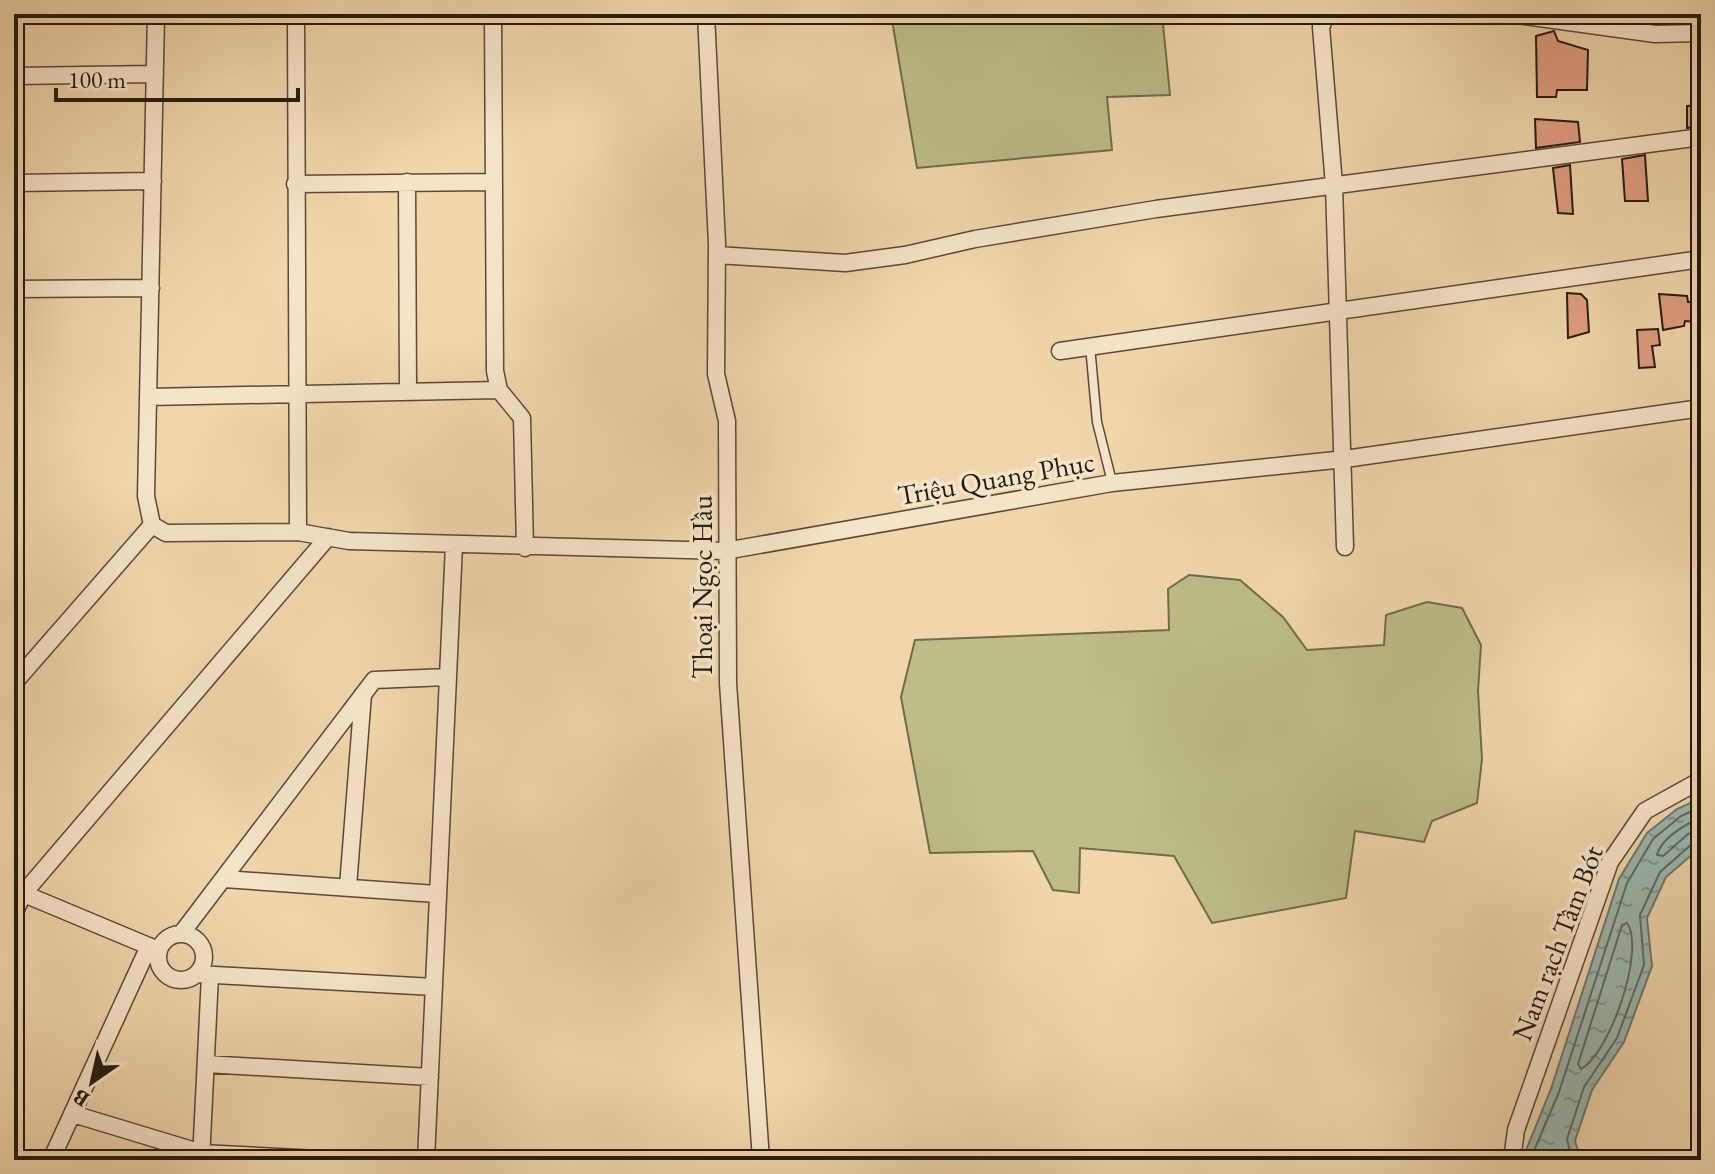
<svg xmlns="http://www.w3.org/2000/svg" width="1715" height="1174" font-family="'EB Garamond',serif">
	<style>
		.green { fill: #bcbd88; stroke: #706c4c; stroke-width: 2 }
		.water { fill: url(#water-ripples); stroke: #6c7a70; stroke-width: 2 }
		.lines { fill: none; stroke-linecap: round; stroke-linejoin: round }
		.shore { stroke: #606a60; stroke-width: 2 }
		.building { fill: #e19d82; stroke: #251c11; stroke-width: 2 }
		.lane-casing { stroke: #584a38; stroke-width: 11 }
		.street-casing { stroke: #584a38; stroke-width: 19 }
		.lane { stroke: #f6e4c9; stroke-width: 8 }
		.street { stroke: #f6e4c9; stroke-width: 16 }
		.labels { text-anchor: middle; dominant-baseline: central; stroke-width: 7; stroke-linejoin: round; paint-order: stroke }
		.street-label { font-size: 28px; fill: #251c11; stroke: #f6e4c9 }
	</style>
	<defs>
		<pattern id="water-ripples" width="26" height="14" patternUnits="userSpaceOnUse" patternTransform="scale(2)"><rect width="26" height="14" fill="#9bb8b0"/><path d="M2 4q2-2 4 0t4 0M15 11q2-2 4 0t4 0" fill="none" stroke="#7e958e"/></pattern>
	</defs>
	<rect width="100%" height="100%" fill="#f1d6ac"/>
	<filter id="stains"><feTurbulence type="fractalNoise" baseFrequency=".0025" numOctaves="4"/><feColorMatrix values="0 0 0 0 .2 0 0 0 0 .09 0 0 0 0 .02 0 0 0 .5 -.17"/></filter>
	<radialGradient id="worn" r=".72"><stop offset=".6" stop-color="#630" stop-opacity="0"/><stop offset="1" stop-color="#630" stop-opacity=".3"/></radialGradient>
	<!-- green -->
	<path class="green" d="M891,14H1162L1170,95L1107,97L1112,150L917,168Z
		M1189,575L1240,580L1283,617L1307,650L1384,645L1386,615L1427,602L1462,608L1481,645L1478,691L1482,759L1477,803L1432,821L1424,842L1355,831L1346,898L1212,923L1174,856L1080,848L1079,893L1053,890L1033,851L930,853L901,697L915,640L1169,630L1168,589Z"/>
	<!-- water -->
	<path class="water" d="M1701,798V847L1666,877L1647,918L1652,966L1624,1042L1592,1090L1575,1141L1581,1160H1522L1551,1089L1619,879L1647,833L1677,809Z"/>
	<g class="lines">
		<!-- shore -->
		<path class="shore" d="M1701,817C1685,825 1661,838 1657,855L1663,856L1688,834L1701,831
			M1627,923C1646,950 1609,1055 1581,1069L1578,1064L1622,925Z
			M1530,1160L1559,1092L1627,883L1653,839L1681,816L1701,807
			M1572,1160L1567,1139L1584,1087L1617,1038L1644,965L1640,915L1660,872L1693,843L1701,841"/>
	</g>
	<!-- building -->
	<path class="building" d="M1554,31L1558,41L1588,50L1587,90H1557L1556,97H1537L1536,36Z
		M1701,105V126L1687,128V106Z
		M1535,119L1578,122L1580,142L1536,148Z
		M1645,155L1648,201H1625L1622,159Z
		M1570,165L1573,214L1558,213L1553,168Z
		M1567,293L1581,294L1587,300L1589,332L1568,338Z
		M1659,294L1687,296L1688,302H1696V322L1685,321L1684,326L1663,330Z
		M1658,329L1660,345L1652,346L1655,367L1639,368L1637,330Z"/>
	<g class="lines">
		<defs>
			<path id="lane" d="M1090,346L1097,422L1112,482"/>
			<path id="street" d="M156,14L146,496L152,525L166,533L298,532L349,541L725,551L1112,483L1345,459L1701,408
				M296,14L298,532
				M493,14L495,371L499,390L522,418L525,548
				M706,14L717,244L716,374L727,421L728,683L761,1160
				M1327,14L1321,27L1334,185L1345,547
				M1510,14L1655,34L1701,33
				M14,76L155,74
				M407,182L408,392
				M14,183L153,181
				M295,184L491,182
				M717,255L845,263L905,255L975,239L1156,209L1701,137
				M14,289L151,288
				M1060,351L1701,259
				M148,397L499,390
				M14,683L152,525
				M224,879L436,894
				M348,887L363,694
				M17,891L158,950
				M14,914L23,894L328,537
				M181,934L374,680L448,677
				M158 957a23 23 0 1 1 46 0a23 23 0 1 1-46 0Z
				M197,974L434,987
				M206,1064L430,1077
				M73,1114L202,1153L339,1160
				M51,1160L149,946
				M201,1160L210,975
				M426,1160L454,545
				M1512,1160L1516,1130L1610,862L1645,811L1701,780"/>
		</defs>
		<!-- lane casing -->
		<use href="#lane" class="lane-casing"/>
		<!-- street casing -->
		<use href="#street" class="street-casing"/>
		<!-- lane -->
		<use href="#lane" class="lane"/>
		<!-- street -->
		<use href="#street" class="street"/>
	</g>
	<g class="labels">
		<!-- street labels -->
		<g class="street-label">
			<text transform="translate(996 478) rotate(-10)">Triệu Quang Phục</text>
			<text transform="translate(702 587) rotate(-90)">Thoại Ngọc Hầu</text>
			<text transform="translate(1557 943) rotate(-69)">Nam rạch Tầm Bót</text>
		</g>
	</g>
	<!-- margin -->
	<rect width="1715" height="1174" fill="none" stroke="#f1d6ac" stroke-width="48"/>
	<rect x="16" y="16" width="1683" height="1142" fill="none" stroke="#251c11" stroke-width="4"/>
	<rect x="24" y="24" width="1667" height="1126" fill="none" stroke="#251c11" stroke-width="2"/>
	<!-- north arrow -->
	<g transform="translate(92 1082) rotate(214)" stroke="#f6e4c9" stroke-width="6" paint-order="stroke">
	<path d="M0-6L14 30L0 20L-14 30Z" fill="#251c11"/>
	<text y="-12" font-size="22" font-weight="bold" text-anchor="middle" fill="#251c11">B</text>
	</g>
	<!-- scale -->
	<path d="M56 88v12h242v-12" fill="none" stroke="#251c11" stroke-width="4"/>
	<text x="68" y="88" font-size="24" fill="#251c11" stroke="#f6e4c9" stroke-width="6" paint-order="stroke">100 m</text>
	<rect width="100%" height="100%" filter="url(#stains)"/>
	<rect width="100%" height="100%" fill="url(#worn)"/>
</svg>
